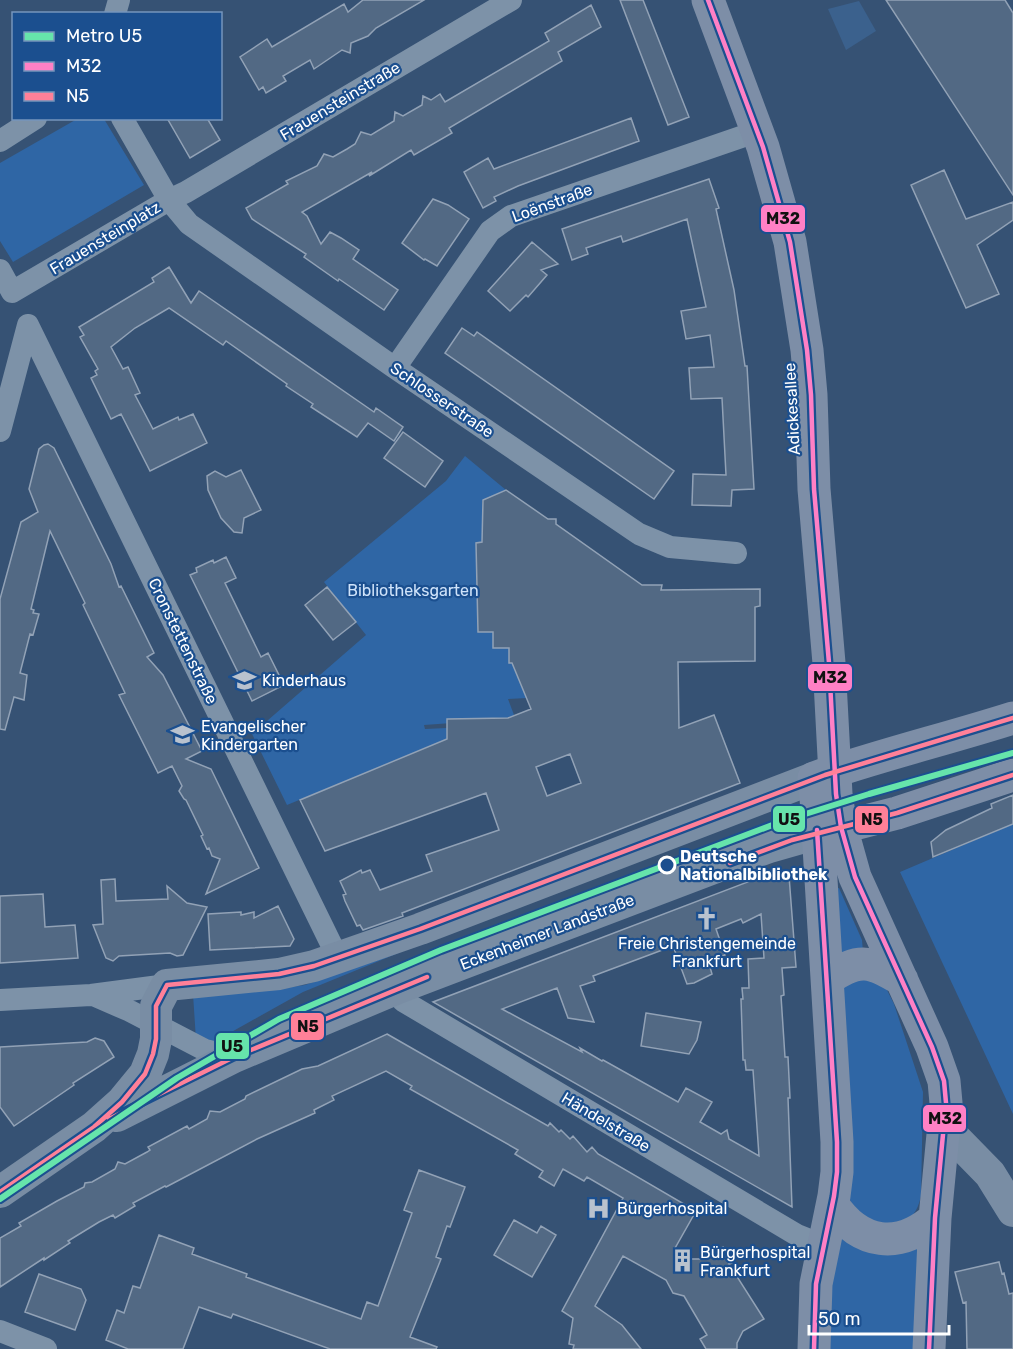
<svg xmlns="http://www.w3.org/2000/svg" width="1013" height="1349" font-family="Rubik,sans-serif">
	<style>
		.green { fill: #2f66a5 }
		.water { fill: #3b618d }
		.building { fill: #526984; stroke: #92a2b6; stroke-width: 1.5; fill-rule: evenodd }
		.lines { fill: none; stroke-linecap: round; stroke-linejoin: round }
		.street { stroke: #7d92a8; stroke-width: 22 }
		.secondary { stroke: #798da4; stroke-width: 32 }
		.primary { stroke: #7d8ea7; stroke-width: 33 }
		.bus-1-casing { stroke: #1b4f8f; stroke-width: 9 }
		.bus-2-casing { stroke: #1b4f8f; stroke-width: 9 }
		.bus-1 { stroke: #ff80c5; stroke-width: 4.5 }
		.bus-2 { stroke: #ff8098; stroke-width: 4.5 }
		.metro-1-casing { stroke: #1b4f8f; stroke-width: 10 }
		.metro-1 { stroke: #66e4ab; stroke-width: 6 }
		.stop-dot { fill: #1b4f8f; stroke: #fff; stroke-width: 3 }
		.labels { text-anchor: middle; dominant-baseline: central; stroke-width: 4.5; stroke-linejoin: round; paint-order: stroke }
		.street-label { font-size: 16px; fill: #fff; stroke: #1b4f8f }
		.park-label { font-size: 16px; fill: #cfe3fa; stroke: #1b4f8f }
		.poi-label { font-size: 16px; fill: #fff; stroke: #1b4f8f; text-anchor: start }
		.stop-label { font-size: 16px; font-weight: bold; fill: #fff; stroke: #1b4f8f; text-anchor: start }
		.line-badge { stroke: #1b4f8f; stroke-width: 2 }
		.pale-badge-label { font-size: 16px; text-anchor: middle; font-weight: bold; fill: #111 }
	</style>
	<rect width="100%" height="100%" fill="#365274"/>
	<!-- green -->
	<path class="green" d="M77,119H104L144,185L13,262L0,241V163Z
		M465,456L506,490L482,501L483,515L502,542L476,543L478,631L493,632V648H509L527,663V698L508,699L514,715L508,719L424,725L425,729L447,728V739L287,805L252,734L366,635L324,582L446,481Z
		M1013,824V1114L900,872Z
		M839,888L862,940L863,952L841,958L833,889Z
		M401,952L303,992L210,1044L196,1040L193,994L284,988L305,985Z
		M844,979L882,980L894,1004L923,1092L921,1196C914,1228 895,1225 867,1227L846,1194L842,989Z
		M841,1232L922,1235L921,1349H825V1323Z"/>
	<!-- water -->
	<path class="water" d="M859,1L876,31L846,50L828,9Z"/>
	<!-- building -->
	<path class="building" d="M363,0H424L376,28L368,36L351,43L350,53L342,50L314,69L310,60L283,76L286,81L266,93L263,87L259,90L240,57L267,39L272,47L344,4L348,12Z
		M620,0H643L689,117L668,125Z
		M886,0H1005L1013,13V195Z
		M591,5L601,27L558,52L562,61L449,128L452,133L414,155L411,150L369,176L372,172L302,212L307,216L321,244L330,232L341,238L359,250L353,259L398,290L384,310L339,279L338,281L304,257L306,254L252,219L246,208L288,184L286,181L317,166L324,154L333,157L347,149L355,144L361,132L371,135L394,121L395,112L403,116L422,105L423,96L431,100L440,94L445,102L549,41L545,33Z
		M167,118H207L220,140L190,158Z
		M631,118L639,141L518,186L494,197L496,201L483,208L464,172L488,158L494,169Z
		M944,170L966,219L1013,202V220L977,245L999,294L966,308L911,185Z
		M709,179L719,208L716,209L734,290L745,366H747L754,489L732,490L731,506L692,505L693,474L726,475L722,398L691,399L689,368L714,367L710,335L686,339L681,311L706,307L687,219L623,242L621,236L586,248L588,254L572,260L562,229Z
		M433,199L448,205L469,219L437,266L425,259L424,260L402,243Z
		M532,242L558,264L541,270L547,275L528,297L526,295L510,311L488,291Z
		M169,267L191,303L199,291L374,412L376,408L403,427L394,441L368,423L357,437L311,407L313,404L286,386L287,384L226,341L223,345L169,308L135,328L111,347L123,369L128,367L140,393L135,395L153,429L178,417L179,420L193,414L207,443L150,471L121,414L111,419L91,378L97,375L95,371L98,369L80,337L84,335L79,327L154,282L152,278Z
		M462,328L474,336L477,332L674,471L654,499L445,353Z
		M403,432L443,461L425,487L384,458Z
		M48,444L54,448L111,564L119,587L121,586L154,653L147,657L163,675L202,751L186,759L211,769L259,868L206,894L220,859L212,856L209,848L207,849L201,836L203,835L186,800L184,799L179,791L182,786L172,766L158,773L119,695L125,693L83,605L85,603L50,531L31,609L34,610L33,613L39,614L33,635L30,634L20,673L27,675L24,700L14,697L5,730L0,729V599L21,522L38,512L29,489L39,449L44,445Z
		M241,470L261,510L244,518L242,533L234,532L221,518L208,490L207,476L215,471L226,477Z
		M506,490L548,519H556V524L642,585H662L661,590L760,589V606L755,607V661L678,662L679,728L714,715L740,783L402,913L403,916L363,930L360,925L357,926L345,901L343,895L346,894L340,881L361,870L362,873L370,870L380,890L432,871L426,855L499,830L486,793L325,851L300,800L447,739V719L508,718L531,709L512,663H509V648H493V632H478L476,543L482,542L483,500ZM570,754L581,783L547,796L536,767Z
		M226,557L236,578L225,583L261,657L268,653L284,685L252,701L190,575L197,572L196,568L213,560L214,563Z
		M327,587L356,622L333,640L305,605Z
		M1013,795V824L933,857L931,842L946,830L992,808L991,804Z
		M779,870L789,876L796,967L782,968L784,995L781,996L785,1057H788L790,1098H788L792,1207L433,1002ZM761,914L764,958L748,959L749,988H742L743,999H741L743,1060H745L746,1070H753L759,1156L729,1139L727,1130L721,1134L700,1122L712,1102L686,1088L678,1102L603,1060L602,1061L580,1048L582,1052L502,1009L557,988L568,1018L594,1022L580,986L595,981L593,976L673,946L687,984L694,983L712,974L708,960L725,955L716,929L741,919L743,923Z
		M115,879L116,901L168,899L167,886L187,903L207,907L183,955L177,956L170,953L119,956L113,961L106,958L93,925L103,924L101,880Z
		M43,894L45,927L75,925L78,958L0,963V896Z
		M278,906L294,939L290,946L210,950L208,914L241,912V915L254,912V918Z
		M646,1013L701,1022L697,1040L689,1054L641,1046Z
		M387,1034L548,1126L550,1123L559,1132L561,1130L570,1139L573,1136L587,1152L592,1147L598,1154L696,1211L674,1250L690,1259H702L723,1247L732,1263L729,1264L764,1319L743,1331L737,1343V1349H706L700,1339L707,1335L684,1296L673,1293L666,1280L623,1256L595,1306L622,1325L641,1349H573L574,1345L569,1344L573,1318L562,1311L623,1198L587,1177L584,1181L563,1169L554,1186L539,1177L543,1171L515,1154L518,1150L410,1089L412,1086L386,1071L332,1096L334,1100L314,1110L315,1113L257,1139L166,1187L165,1186L133,1203L135,1206L115,1218L113,1215L99,1222L68,1241L70,1243L44,1260V1258L0,1287V1238L21,1226L19,1223L57,1201L84,1187L85,1183L92,1182L115,1169L118,1162L125,1164L147,1152L150,1150L148,1147L187,1126L189,1129L207,1119L210,1111L220,1112L245,1099L246,1096L302,1069L318,1066Z
		M95,1038L104,1041L114,1057L73,1083L74,1085L14,1126L0,1107V1047L87,1042Z
		M419,1170L465,1187L450,1227L447,1226L436,1257L441,1259L410,1337L437,1347L436,1349H330L233,1314L231,1318L199,1307L183,1349H128L106,1340L117,1310L124,1313L133,1286L140,1288L159,1235L194,1248L192,1254L247,1274L246,1277L361,1319L367,1302L378,1306L412,1213L404,1210Z
		M514,1220L537,1233L541,1226L556,1235L532,1277L494,1255Z
		M999,1262L1002,1274L1004,1273L1009,1294L1013,1293V1349H967L966,1302L963,1303L955,1272Z
		M39,1274L81,1289L86,1300L75,1330L25,1312Z"/>
	<g class="lines">
		<!-- street -->
		<path class="street" d="M511,0L186,192L169,200L189,224L395,368L639,534L670,547L736,553
			M115,14L119,0
			M0,141L36,118
			M0,270L12,292L169,200L122,118
			M28,325L338,958
			M395,368L490,231L511,216L741,137
			M0,431L28,325
			M398,988L403,1001L797,1235L822,1245
			M93,995L130,1011L205,1050L234,1057
			M0,1000L91,995L167,985
			M0,1331L46,1349"/>
		<!-- secondary -->
		<path class="secondary" d="M117,1116L234,1057L398,988L769,847L818,833
			M944,1127L990,1174L1013,1211
			M0,1192L94,1127L122,1102L145,1074L153,1054L156,1039V1006L167,985L279,974L314,966L420,929L814,778"/>
		<!-- primary -->
		<path class="primary" d="M708,0L763,147L790,242L807,350L811,395L814,489L829,663L836,794L841,827L855,877L932,1047L944,1081L946,1103L935,1218L929,1349
			M814,778C880,755 947,739 1013,718
			M819,833L897,813L1013,775
			M828,979C859,957 871,961 902,980
			M833,1205C860,1245 899,1250 935,1218
			M814,1349L816,1284L834,1196L837,1172V1142L815,781"/>
		<defs>
			<path id="bus-1" d="M708,0L763,147L790,242L807,350L811,395L814,489L829,663L836,794L841,827L855,877L932,1047L944,1081L946,1103L935,1218L929,1349
				M814,1349L816,1284L834,1196L837,1172V1142L817,830"/>
			<path id="bus-2" d="M730,863L792,840L897,813L1013,775
				M109,1119L234,1057L427,977
				M0,1192L94,1127L122,1102L145,1074L153,1054L156,1039V1006L167,985L279,974L314,966L420,929L825,775L1013,718"/>
		</defs>
		<!-- bus-1 casing -->
		<use href="#bus-1" class="bus-1-casing"/>
		<!-- bus-2 casing -->
		<use href="#bus-2" class="bus-2-casing"/>
		<!-- bus-1 -->
		<use href="#bus-1" class="bus-1"/>
		<!-- bus-2 -->
		<use href="#bus-2" class="bus-2"/>
		<defs>
			<path id="metro-1" d="M0,1199L177,1078L279,1019L441,950L783,821L869,794L1013,753"/>
		</defs>
		<!-- metro-1 casing -->
		<use href="#metro-1" class="metro-1-casing"/>
		<!-- metro-1 -->
		<use href="#metro-1" class="metro-1"/>
	</g>
	<!-- icons -->
	<defs>
		<symbol id="school-bare" viewBox="-9 -9 18 18"><path d="M0-5L7-2L0 1L-7-2ZM-4 1L0 2.5L4 1V4Q0 6-4 4Z" fill="#b9c2ce" stroke="#1b4f8f" stroke-width="2.5" paint-order="stroke"/></symbol>
		<symbol id="church-bare" viewBox="-9 -9 18 18"><path d="M-1.2-6h2.4v3.5h3.3v2.4h-3.3V6h-2.4V-.1h-3.3v-2.4h3.3Z" fill="#b9c2ce" stroke="#1b4f8f" stroke-width="2.5" paint-order="stroke"/></symbol>
		<symbol id="hospital-bare" viewBox="-9 -9 18 18"><path d="M-5-5h3v3.5h4V-5h3V5h-3V1.5h-4V5h-3Z" fill="#b9c2ce" stroke="#1b4f8f" stroke-width="2.5" paint-order="stroke"/></symbol>
		<symbol id="building-bare" viewBox="-9 -9 18 18"><path d="M-4-6H4V6H1V3H-1V6H-4ZM-2.5-4.3h1.7v1.8h-1.7ZM.8-4.3h1.7v1.8H.8ZM-2.5-1h1.7V.8h-1.7ZM.8-1h1.7V.8H.8Z" fill="#b9c2ce" stroke="#1b4f8f" stroke-width="2.5" paint-order="stroke"/></symbol>
	</defs>
	<g fill-rule="evenodd">
		<use href="#school-bare" x="228" y="664" width="33" height="33"/>
		<use href="#school-bare" x="166" y="718" width="33" height="33"/>
		<use href="#church-bare" x="690" y="902" width="33" height="33"/>
		<use href="#hospital-bare" x="582" y="1192" width="33" height="33"/>
		<use href="#building-bare" x="666" y="1244" width="33" height="33"/>
	</g>
	<!-- markers -->
	<circle class="stop-dot" cx="667" cy="865" r="8"/>
	<g class="labels">
		<!-- street labels -->
		<g class="street-label">
			<text transform="translate(340 101) rotate(-31)">Frauensteinstraße</text>
			<text transform="translate(552 203) rotate(-20)">Loënstraße</text>
			<text transform="translate(105 238) rotate(-31)">Frauensteinplatz</text>
			<text transform="translate(442 400) rotate(34)">Schlosserstraße</text>
			<text transform="translate(792 409) rotate(-93)">Adickesallee</text>
			<text transform="translate(183 641) rotate(64)">Cronstettenstraße</text>
			<text transform="translate(547 932) rotate(-21)">Eckenheimer Landstraße</text>
			<text transform="translate(606 1122) rotate(31)">Händelstraße</text>
		</g>
		<!-- park labels -->
		<g class="park-label">
			<text x="413" y="590">Bibliotheksgarten</text>
		</g>
		<!-- poi labels -->
		<g class="poi-label">
			<text x="262" y="680">Kinderhaus</text>
			<text x="201" y="726">Evangelischer<tspan x="201" dy="18">Kindergarten</tspan></text>
			<text x="707" y="943" text-anchor="middle">Freie Christengemeinde<tspan x="707" dy="18">Frankfurt</tspan></text>
			<text x="617" y="1208">Bürgerhospital</text>
			<text x="700" y="1252">Bürgerhospital<tspan x="700" dy="18">Frankfurt</tspan></text>
		</g>
		<!-- stop labels -->
		<g class="stop-label">
			<text x="680" y="856">Deutsche<tspan x="680" dy="18">Nationalbibliothek</tspan></text>
		</g>
	</g>
	<g class="line-badge">
		<rect x="760" y="204" width="46" height="29" rx="6" fill="#ff80c5"/>
		<rect x="807" y="663" width="46" height="29" rx="6" fill="#ff80c5"/>
		<rect x="772" y="805" width="34" height="28" rx="6" fill="#66e4ab"/>
		<rect x="854" y="805" width="35" height="29" rx="6" fill="#ff8098"/>
		<rect x="290" y="1012" width="35" height="29" rx="6" fill="#ff8098"/>
		<rect x="215" y="1032" width="35" height="28" rx="6" fill="#66e4ab"/>
		<rect x="922" y="1104" width="45" height="29" rx="6" fill="#ff80c5"/>
	</g>
	<g class="pale-badge-label">
		<text x="783" y="224">M32</text>
		<text x="830" y="683">M32</text>
		<text x="789" y="825">U5</text>
		<text x="872" y="825">N5</text>
		<text x="308" y="1032">N5</text>
		<text x="232" y="1052">U5</text>
		<text x="945" y="1124">M32</text>
	</g>
	<!-- legend -->
	<rect x="12" y="12" width="210" height="108" fill="#1b4f8f" stroke="#7695bc" stroke-width="1.5"/>
	<rect x="24" y="32" width="30" height="9" fill="#66e4ab" stroke="#7695bc" stroke-width="1.5"/>
	<text x="66" y="42" font-size="18" fill="#ffffff">Metro U5</text>
	<rect x="24" y="62" width="30" height="9" fill="#ff80c5" stroke="#7695bc" stroke-width="1.5"/>
	<text x="66" y="72" font-size="18" fill="#ffffff">M32</text>
	<rect x="24" y="92" width="30" height="9" fill="#ff8098" stroke="#7695bc" stroke-width="1.5"/>
	<text x="66" y="102" font-size="18" fill="#ffffff">N5</text>
	<!-- scale -->
	<path d="M809 1325v9h140v-9" fill="none" stroke="#ffffff" stroke-width="3"/>
	<text x="818" y="1325" font-size="18" fill="#ffffff" stroke="#1b4f8f" stroke-width="4.5" paint-order="stroke">50 m</text>
</svg>
